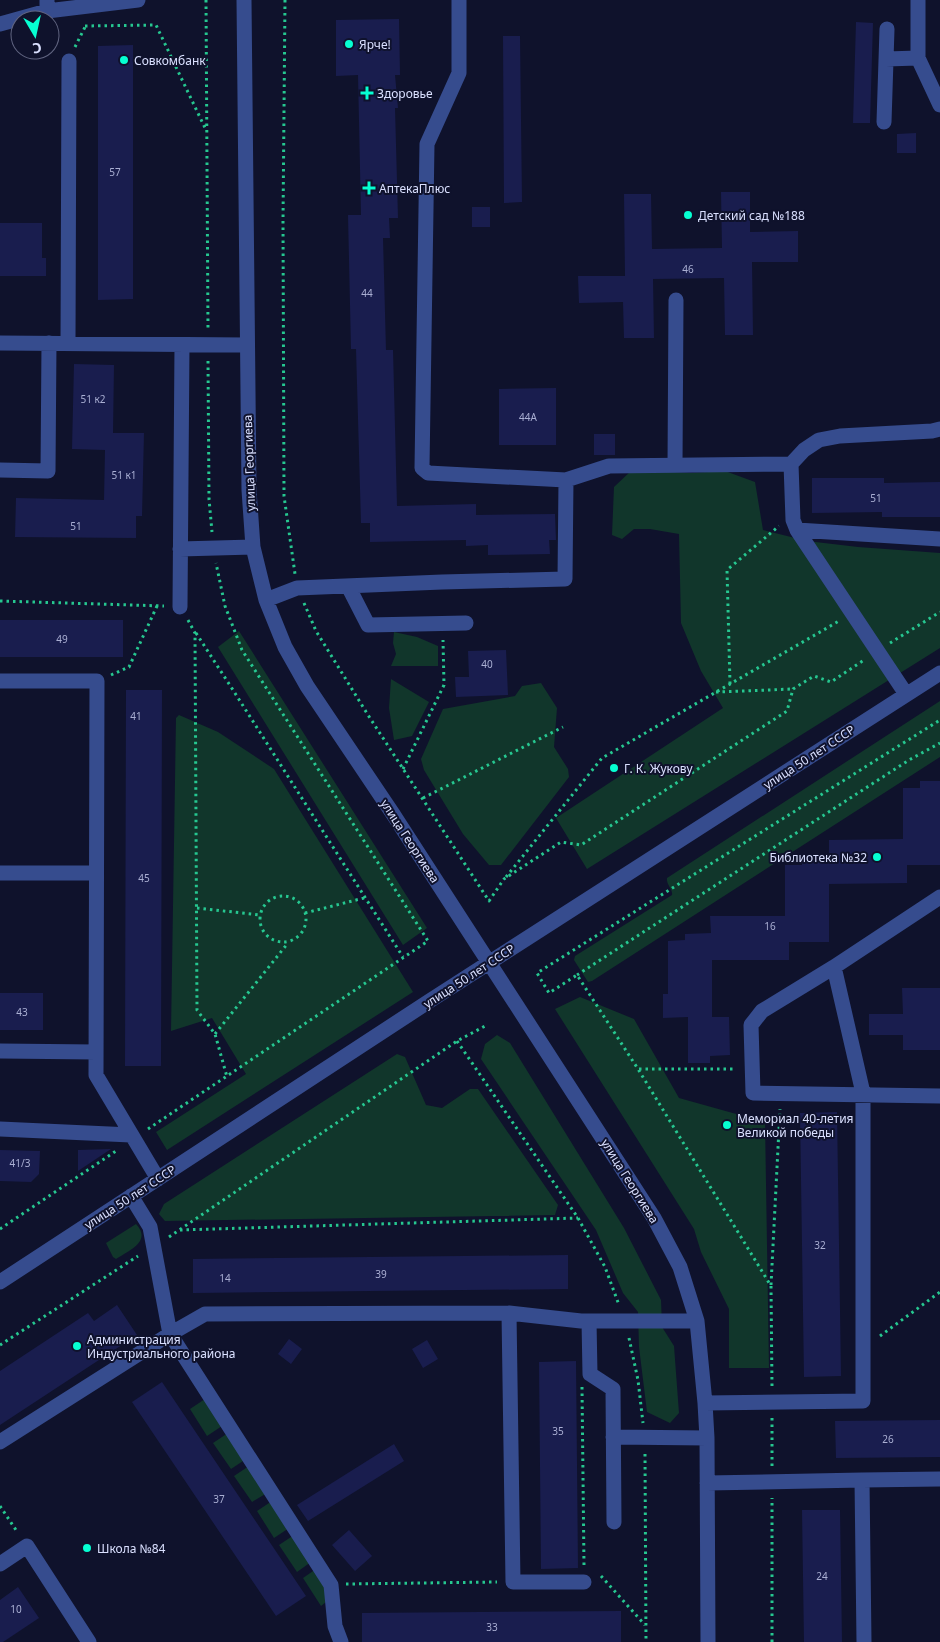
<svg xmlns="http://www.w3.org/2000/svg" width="940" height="1642" font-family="'Noto Sans',sans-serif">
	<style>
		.green { fill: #11362b }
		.building { fill: #191d4e }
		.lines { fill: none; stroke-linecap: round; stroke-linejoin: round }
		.path { stroke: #26c790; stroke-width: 3; stroke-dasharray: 2.5 4; stroke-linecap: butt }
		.minor { stroke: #364c8e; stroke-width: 15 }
		.poi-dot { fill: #06ffd2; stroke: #0f122c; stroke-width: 2 }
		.labels { text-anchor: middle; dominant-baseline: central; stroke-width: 4; stroke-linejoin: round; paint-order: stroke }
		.number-label { font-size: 10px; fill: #aaafd3 }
		.poi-label { font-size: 12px; fill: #dae0ff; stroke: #0f122c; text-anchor: start }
		.street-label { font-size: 12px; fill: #dae0ff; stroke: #0f122c }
	</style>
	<rect width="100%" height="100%" fill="#0f122c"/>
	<!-- green -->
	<path class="green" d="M632,470L691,473L725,471L755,482L763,530L807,541L858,547L940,553V648L587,869L556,818L723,708L701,671L681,623L679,534L650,529H634L622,539L612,535L614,487Z
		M239,631L427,928L403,945L218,647Z
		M394,632L417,637L438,646V666H391L396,654L393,643Z
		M391,679L429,702L412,736L394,740L389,708Z
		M541,683L557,708L554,747L568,769L569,777L501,865H489L463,834L424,770L421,759L443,709L515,696L522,686Z
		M940,701V757L592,981L588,982L574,960L575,956L672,895C673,889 666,885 667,878Z
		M179,715L218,732L274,769L413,992L167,1150L156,1132L246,1074L212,1018L171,1031L176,718Z
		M580,997L634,1019L679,1098L765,1122L769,1368H729V1309L701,1252L694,1229L555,1009Z
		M497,1035L510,1043L624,1228L661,1300L662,1327L674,1346L679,1413L670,1423L647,1412L639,1347L638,1312L623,1293L596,1230L481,1059L485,1044Z
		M397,1054L405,1057L426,1105L442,1108L470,1089H478L558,1205L555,1215L165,1221L159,1214L164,1204Z
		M136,1224C152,1241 130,1250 116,1259L113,1257L106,1243Z
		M205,1399L222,1426L207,1436L190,1409Z
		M228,1433L246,1459L231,1469L213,1443Z
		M249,1466L267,1493L252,1502L234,1476Z
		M272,1501L289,1528L274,1538L257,1511Z
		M294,1535L311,1562L297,1572L279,1545Z
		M316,1569L325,1583L326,1602L321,1606L303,1578Z"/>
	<!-- building -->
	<path class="building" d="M399,19L400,75H395L398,108H395L398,218H389L390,238H383L386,350H393L397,506L476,504V515L555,514L556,540H549L550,554L488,555V545L466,546V540L370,542V523H361L356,349H351L348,215H361L358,75L336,76V20Z
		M856,22L873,23L870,123H853Z
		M503,36H520L522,202L504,203Z
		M133,45V299L98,300V46Z
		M916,133V153H897V134Z
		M721,192H750V232L798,231V262H752L753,335H725L724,278L653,279L654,338H624L623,302L579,303L578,276H625L624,194H651L652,249L722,248Z
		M472,207H490V227H472Z
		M0,223H42V258H46V276H0Z
		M74,364L114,365L113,433H144L142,516H136V538L15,537L16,498L104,500L105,450L72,449Z
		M556,388V445H499V389Z
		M594,434H615V455H594Z
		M812,478H884V483L940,482V517H882V512L812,513Z
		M0,620H123V657H0Z
		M506,650L508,695L456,697L455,677H469L468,651Z
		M126,690H162L161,1066H125Z
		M920,781H940V865H907V883L829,884V942H789V960H712V1017H729L730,1055L710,1056V1063H688V1017L663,1018V994H668V941L685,940V934L711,933L710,916H785V865H802V858H829V840L903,839V788H920Z
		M902,988H940V1050H903V1035H869V1014H903Z
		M0,993H43V1030H0Z
		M837,1112L841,1376L804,1377L800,1113Z
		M111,1149L78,1171V1150Z
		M0,1150L40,1151L39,1174L31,1182L0,1181Z
		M568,1255V1289L193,1293V1259Z
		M117,1305L137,1335L0,1425V1371L88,1313L94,1321Z
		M289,1339L302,1349L291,1364L278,1354Z
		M427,1340L438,1359L423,1368L412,1349Z
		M576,1361L578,1568L541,1569L539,1362Z
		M162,1382L306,1596L276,1616L132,1402Z
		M940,1420V1457L836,1458L835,1421Z
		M394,1444L404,1461L308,1521L297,1505Z
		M802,1510H840L842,1642H804Z
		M349,1530L372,1556L355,1571L332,1545Z
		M18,1587L39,1618L3,1642H0V1600Z
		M621,1611V1642H362V1613Z"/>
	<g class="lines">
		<!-- path -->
		<path class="path" d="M206,0L208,330
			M285,0L283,221L284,496L295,574
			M85,26L156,25L206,130
			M75,47L86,25
			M208,361L209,499L212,532
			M0,601L164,606
			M304,603L316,631L368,715L489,901L504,879L561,842L581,845L787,711L793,689L814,676L831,682L864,660
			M188,620L195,633L197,1010L215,1034L227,1077
			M196,633L233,690L403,957
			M890,643L940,612
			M111,675L129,667L157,606
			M730,684L727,570L779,526
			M716,692L793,689
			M403,769L444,685L443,640
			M423,798L563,727
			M506,877L602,758L839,621
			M260 919a23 23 0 1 1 46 0a23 23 0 1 1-46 0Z
			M197,908L260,915
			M305,913L364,898
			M577,975L909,760L940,743
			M215,1034L288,943
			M457,1041L578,1218L605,1267L619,1305
			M639,1069H735
			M148,1129L428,941L242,650L225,606L216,563
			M0,1229L116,1151
			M180,1230L578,1218
			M169,1237L457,1041L487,1025
			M771,1285L780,1109
			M880,1336L940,1292
			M629,1338L638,1380L643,1423
			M0,1345L138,1256
			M772,1386L771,1286L638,1069L577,975L549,993L537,973L940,720
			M582,1387L584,1566
			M772,1418V1466
			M645,1454L646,1642
			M0,1506L18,1533
			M601,1576L645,1625
			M346,1584L497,1582
			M772,1642V1498"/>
		<!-- minor -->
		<path class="minor" d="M47,0V11L138,0
			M244,0L249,490L253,547L266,600L285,647L307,686L393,814L654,1218L680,1267L697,1321L705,1403L707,1438L708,1642
			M918,0V58L940,105
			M0,24L47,11
			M886,59L918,58
			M884,122L887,29
			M0,343L247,345
			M68,343L69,61
			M675,465L676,300
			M0,470L48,471L49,343
			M566,480L609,466L791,464
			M797,530L940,539
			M180,549L253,547
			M348,586L368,625L466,623
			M266,600L297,588L442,582L565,579L566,480L428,473L422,468L427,144L459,73V0
			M180,607L182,345
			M0,681H97L96,1075L158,1179
			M906,694L797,530L793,520L791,464L804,450L819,440L840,436L932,431L940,429
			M0,873H96
			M834,967L762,1011L751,1025L753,1093L940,1096
			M0,1051L96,1052
			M0,1129L131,1135
			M131,1196L150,1227L170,1334L331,1585L335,1626L341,1642
			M0,1282L431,1000L940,673
			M509,1313L513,1582H584
			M589,1321L590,1374L613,1389L614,1522
			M705,1403L863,1401V1093L834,967L940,897
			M613,1437L707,1438
			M0,1442L170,1334L205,1314L509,1313L581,1321H697
			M707,1483L862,1480
			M0,1564L27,1546L89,1642
			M864,1642L862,1480L940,1479"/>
	</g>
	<!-- markers -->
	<g class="poi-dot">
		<circle cx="349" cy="44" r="5"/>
		<circle cx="124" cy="60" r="5"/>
		<path d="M364.5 85.5h5v5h5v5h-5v5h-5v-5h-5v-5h5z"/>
		<path d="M366.5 180.5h5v5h5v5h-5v5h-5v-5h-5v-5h5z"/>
		<circle cx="688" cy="215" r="5"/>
		<circle cx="614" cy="768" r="5"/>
		<circle cx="877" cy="857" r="5"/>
		<circle cx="727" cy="1125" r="5"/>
		<circle cx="77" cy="1346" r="5"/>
		<circle cx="87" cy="1548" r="5"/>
	</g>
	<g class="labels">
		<!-- number labels -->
		<g class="number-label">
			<text x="115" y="172">57</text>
			<text x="688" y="269">46</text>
			<text x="367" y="293">44</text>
			<text x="93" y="399">51 к2</text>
			<text x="528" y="417">44А</text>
			<text x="124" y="475">51 к1</text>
			<text x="876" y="498">51</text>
			<text x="76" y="526">51</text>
			<text x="62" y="639">49</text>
			<text x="487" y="664">40</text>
			<text x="136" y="716">41</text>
			<text x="144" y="878">45</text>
			<text x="770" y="926">16</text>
			<text x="22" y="1012">43</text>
			<text x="20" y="1163">41/3</text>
			<text x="820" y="1245">32</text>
			<text x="381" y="1274">39</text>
			<text x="225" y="1278">14</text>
			<text x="558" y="1431">35</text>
			<text x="888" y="1439">26</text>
			<text x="219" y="1499">37</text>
			<text x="822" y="1576">24</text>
			<text x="16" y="1609">10</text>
			<text x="492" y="1627">33</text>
		</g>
		<!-- poi labels -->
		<g class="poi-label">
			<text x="359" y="44">Ярче!</text>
			<text x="134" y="60">Совкомбанк</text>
			<text x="377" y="93">Здоровье</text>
			<text x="379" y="188">АптекаПлюс</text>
			<text x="698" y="215">Детский сад №188</text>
			<text x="624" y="768">Г. К. Жукову</text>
			<text x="867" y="857" text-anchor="end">Библиотека №32</text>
			<text x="737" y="1118">Мемориал 40-летия<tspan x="737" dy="14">Великой победы</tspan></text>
			<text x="87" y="1339">Администрация<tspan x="87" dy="14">Индустриального района</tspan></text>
			<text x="97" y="1548">Школа №84</text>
		</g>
		<!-- street labels -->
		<g class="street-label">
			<text transform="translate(249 463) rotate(-92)">улица Георгиева</text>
			<text transform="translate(809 757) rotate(-33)">улица 50 лет СССР</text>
			<text transform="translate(410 841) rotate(57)">улица Георгиева</text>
			<text transform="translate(469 976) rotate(-33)">улица 50 лет СССР</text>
			<text transform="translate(630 1181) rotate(58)">улица Георгиева</text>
			<text transform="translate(130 1197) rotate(-33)">улица 50 лет СССР</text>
		</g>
	</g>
	<!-- north arrow -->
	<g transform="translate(35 35) rotate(171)"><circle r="24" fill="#0f122c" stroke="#606480"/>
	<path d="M0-4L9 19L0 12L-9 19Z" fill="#06ffd2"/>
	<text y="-8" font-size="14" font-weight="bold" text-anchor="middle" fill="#dae0ff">С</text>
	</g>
</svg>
